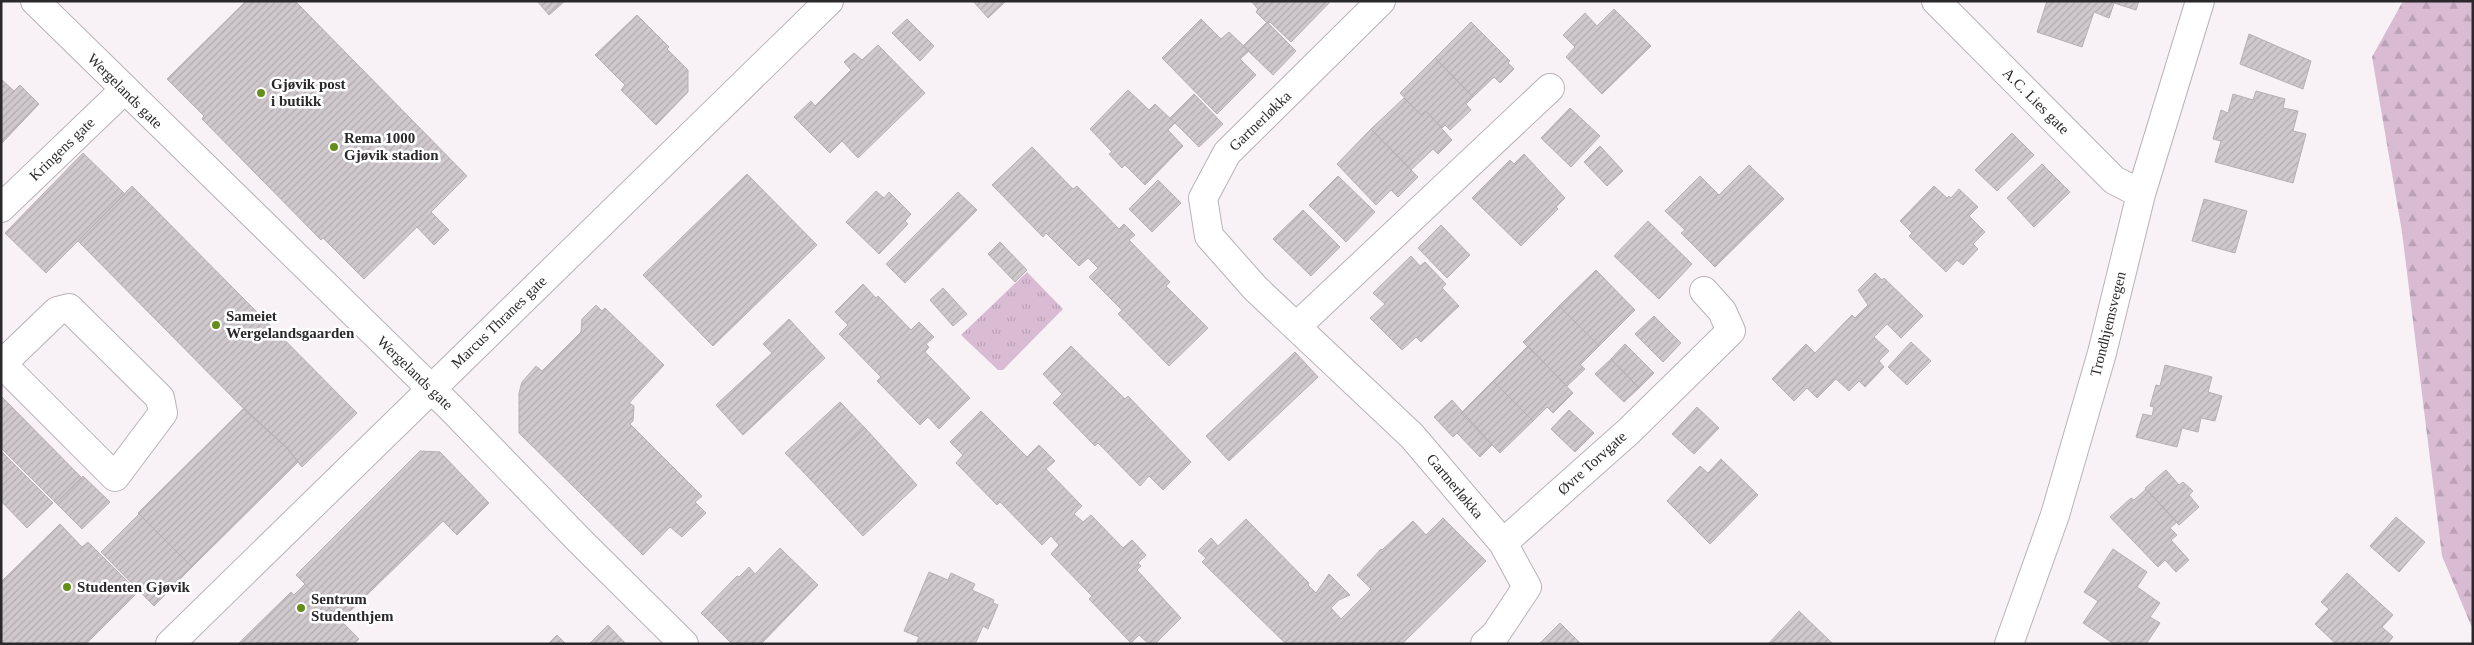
<svg xmlns="http://www.w3.org/2000/svg" width="2474" height="645" font-family="Georgia,serif">
	<style>
		.forest { fill: url(#forest-firs) }
		.park { fill: url(#park-tufts) }
		.building { fill: url(#building-hatch); stroke: #b6b0b5 }
		.lines { fill: none; stroke-linecap: round; stroke-linejoin: round }
		.minor-casing { stroke: #b8b2b6; stroke-width: 30 }
		.major-casing { stroke: #b8b2b6; stroke-width: 30 }
		.minor { stroke: #fff; stroke-width: 28 }
		.major { stroke: #fff; stroke-width: 28 }
		.poi-dot { fill: #668e1c; stroke: #fff; stroke-width: 2 }
		.labels { text-anchor: middle; dominant-baseline: central; stroke-width: 5; stroke-linejoin: round; paint-order: stroke }
		.poi-label { font-size: 15px; font-weight: bold; fill: #2a282a; stroke: #fff; text-anchor: start }
		.street-label { font-size: 15px; fill: #2a282a; stroke: #fff }
	</style>
	<defs>
		<pattern id="forest-firs" width="22" height="20" patternUnits="userSpaceOnUse" patternTransform="scale(1.25)"><rect width="22" height="20" fill="#d9bbd3"/><path d="M5 1l3.5 6h-7zM16 11l3.5 6h-7z" fill="#baa1b5"/></pattern>
		<pattern id="park-tufts" width="24" height="20" patternUnits="userSpaceOnUse" patternTransform="scale(1.25)"><rect width="24" height="20" fill="#d9bbd3"/><path d="M3 7l-1-3M5 7V3M7 7l1-3M15 17l-1-3M17 17v-4M19 17l1-3" fill="none" stroke="#baa1b5"/></pattern>
		<pattern id="building-hatch" width="6" height="6" patternUnits="userSpaceOnUse" patternTransform="scale(1.25)"><rect width="6" height="6" fill="#cfc8cd"/><path d="M-1 1l2-2M0 6l6-6M5 7l2-2" fill="none" stroke="#b2acb0"/></pattern>
	</defs>
	<rect width="100%" height="100%" fill="#f8f2f7"/>
	<!-- forest -->
	<path class="forest" d="M2403,1H2473V630L2442,556L2402,232L2372,57Z"/>
	<!-- park -->
	<path class="park" d="M1027,272L1063,309L1003,370H998L961,335Z"/>
	<!-- building -->
	<path class="building" d="M246,1H295L467,176L431,212L449,230L434,245L417,227L364,279L323,238L321,240L202,119L204,116L167,79Z
		M537,1H565L549,15Z
		M973,1H1006L988,18Z
		M1251,1H1329L1330,2L1291,42L1270,22L1268,24L1256,12L1258,9Z
		M2047,1H2139L2136,10L2114,3L2109,18L2094,12L2082,47L2037,32Z
		M1614,9L1651,46L1602,94L1566,57L1575,47L1563,35L1585,13L1597,26Z
		M637,15L669,47L667,49L688,70V92L656,125L621,90L625,85L595,55Z
		M907,19L934,46L920,61L892,33Z
		M1201,19L1221,39L1229,32L1249,51L1240,59L1256,75L1217,114L1162,58Z
		M1267,22L1296,51L1273,75L1243,46Z
		M1471,22L1510,61L1508,63L1514,69L1500,83L1494,77L1473,97L1435,58Z
		M2249,34L2311,61L2303,89L2240,64Z
		M878,45L925,93L858,158L842,141L830,153L794,117L811,101L815,106L851,70L844,62L854,53L862,60Z
		M1435,58L1473,97L1466,104L1471,110L1450,130L1445,125L1442,128L1426,111L1421,115L1400,93Z
		M1,79L14,91L20,85L39,104L1,144Z
		M1128,90L1149,110L1155,104L1175,123L1168,130L1183,146L1145,185L1125,165L1122,168L1109,154L1112,152L1090,129Z
		M2256,91L2285,99L2283,108L2298,111L2293,131L2306,134L2293,183L2215,162L2221,141L2213,139L2221,110L2228,113L2233,94L2253,100Z
		M1194,94L1223,124L1199,147L1170,118Z
		M1404,98L1421,115L1426,111L1452,140L1438,154L1433,149L1411,170L1371,129Z
		M1570,108L1600,136L1571,167L1541,138Z
		M1371,129L1418,177L1398,197L1391,190L1376,205L1337,164Z
		M2012,133L2034,155L1997,191L1975,170Z
		M1600,146L1623,171L1607,186L1584,162Z
		M1032,147L1073,189L1077,186L1119,229L1124,224L1135,235L1129,240L1170,282L1166,286L1208,328L1169,366L1118,314L1122,310L1089,277L1098,268L1088,258L1079,266L1046,233L1043,237L992,185Z
		M83,153L125,194L46,273L5,233Z
		M1524,154L1565,198L1556,207L1558,209L1521,246L1472,198L1510,160L1514,164Z
		M2042,164L2070,192L2034,227L2007,198Z
		M1749,165L1784,199L1715,267L1681,233L1685,230L1665,211L1700,176L1719,195Z
		M747,174L817,245L713,346L643,275Z
		M1338,176L1375,212L1346,242L1309,205Z
		M1158,180L1181,203L1152,232L1129,209Z
		M132,186L357,413L302,467L287,448L250,415L78,241Z
		M1934,186L1947,198L1949,196L1951,198L1959,189L1978,207L1969,216L1985,232L1973,244L1978,249L1963,265L1957,260L1946,272L1909,236L1912,233L1900,221Z
		M876,191L884,198L889,192L911,214L905,221L908,224L879,254L846,222Z
		M958,192L977,210L905,283L886,264Z
		M2204,199L2247,211L2235,253L2192,241Z
		M1303,210L1340,247L1311,276L1273,239Z
		M1648,221L1692,264L1659,299L1614,256Z
		M1441,225L1470,255L1447,278L1418,248Z
		M1000,242L1027,270L1015,282L988,254Z
		M1411,256L1420,266L1425,262L1446,284L1442,288L1459,306L1421,342L1416,337L1402,350L1370,318L1385,304L1373,293Z
		M1596,270L1635,310L1599,346L1559,306Z
		M1875,273L1882,280L1884,278L1923,316L1901,338L1887,324L1874,337L1889,351L1879,361L1884,367L1865,387L1859,381L1849,391L1836,379L1817,398L1807,388L1794,401L1772,379L1806,344L1815,353L1852,315L1855,318L1868,305L1858,290Z
		M863,284L876,298L878,296L911,330L919,322L934,337L926,344L929,347L925,352L970,398L939,429L928,417L920,425L877,381L881,377L839,334L848,325L835,312Z
		M943,288L967,314L953,326L930,300Z
		M596,305L602,311L605,308L664,365L629,403L634,406L633,421L630,424L702,496L695,502L706,513L682,537L670,527L643,555L519,433V393L522,382L536,366L542,371L581,332L582,319Z
		M1559,306L1599,346L1580,365L1585,369L1567,386L1523,342Z
		M1654,316L1681,343L1663,362L1635,334Z
		M789,319L825,358L743,435L716,405L772,353L763,344Z
		M1911,342L1931,361L1907,385L1888,367Z
		M1625,344L1654,373L1639,388L1611,359Z
		M1071,346L1125,399L1128,396L1191,462L1163,490L1149,476L1140,486L1098,443L1095,446L1053,403L1062,394L1043,374Z
		M1528,346L1573,393L1553,413L1547,407L1533,421L1493,381Z
		M1295,352L1318,377L1229,461L1206,436Z
		M1611,359L1639,388L1624,402L1595,374Z
		M2165,365L2212,377L2208,392L2222,396L2215,421L2201,418L2198,432L2182,428L2177,447L2136,437L2143,414L2152,416L2154,407L2150,406L2156,385L2160,386Z
		M1493,381L1533,421L1500,453L1461,413Z
		M1,396L82,478L56,503L1,448Z
		M1452,400L1492,445L1480,457L1457,433L1453,437L1434,417Z
		M840,402L865,428L810,479L785,453Z
		M1697,407L1719,428L1694,454L1672,434Z
		M244,408L287,448L298,462L192,567L138,513Z
		M1569,410L1594,433L1575,452L1551,429Z
		M981,411L1027,457L1039,445L1055,461L1046,469L1082,506L1074,514L1083,522L1091,515L1123,548L1132,540L1146,555L1138,563L1141,566L1137,570L1181,618L1155,644H1149L1139,635L1131,643L1089,599L1092,596L1051,554L1059,545L1051,536L1042,545L1000,502L997,505L956,463L963,455L950,442Z
		M865,428L917,485L863,536L810,479Z
		M1,451L53,503L27,528L1,501Z
		M420,451L440,452L489,503L457,535L443,521L341,620L296,575Z
		M1721,459L1758,495L1710,544L1667,501L1700,466L1708,473Z
		M2166,470L2179,485L2183,482L2193,491L2189,495L2199,507L2179,525L2145,488Z
		M83,476L110,502L82,529L56,503Z
		M2146,489L2177,522L2170,528L2177,535L2171,540L2189,560L2176,572L2165,560L2158,567L2110,517L2131,498L2134,500Z
		M139,514L192,567L154,606L101,552Z
		M2396,517L2425,542L2399,572L2370,546Z
		M1443,518L1486,561L1402,644H1286L1202,562L1206,558L1198,551L1211,538L1218,546L1246,519L1309,583L1308,585L1316,593L1329,574L1350,595L1339,600L1331,608L1341,619L1371,589L1357,575L1381,549L1382,550L1413,521L1426,535Z
		M60,524L82,547L88,542L138,592L86,644H1V582Z
		M780,548L818,585L761,644H732L701,613L737,576L739,577L749,567L755,574Z
		M2113,549L2147,572L2137,587L2160,603L2150,617L2160,623L2146,644H2114L2083,623L2098,601L2084,592Z
		M929,572L948,580L951,573L975,584L972,590L994,600L993,603L998,605L988,629L983,626L975,644H916L919,637L904,631Z
		M2347,573L2393,615L2382,627L2393,637L2387,644H2336L2315,624L2329,609L2321,602Z
		M305,584L359,639L354,644H238L291,592L294,595Z
		M1799,611L1833,644H1768Z
		M1560,623L1581,644H1539Z
		M608,625L626,644H589Z
		M557,635L566,644H548Z"/>
	<g class="lines">
		<defs>
			<path id="minor" d="M35,1L452,409L580,541L684,644
				M1381,1L1227,153L1203,198L1209,236L1255,288L1412,436L1503,543
				M1936,1L2114,180L2141,194
				M1,208L124,90
				M1296,327L1550,88
				M1,363L115,477L163,413L160,398L69,308L57,311L2,364
				M1485,644L1495,635L1527,587L1503,543L1629,431L1731,331L1722,311L1704,291
				M2009,644L2055,515L2102,353L2141,194L2200,1"/>
			<path id="major" d="M170,644L829,1"/>
		</defs>
		<!-- minor casing -->
		<use href="#minor" class="minor-casing"/>
		<!-- major casing -->
		<use href="#major" class="major-casing"/>
		<!-- minor -->
		<use href="#minor" class="minor"/>
		<!-- major -->
		<use href="#major" class="major"/>
	</g>
	<!-- markers -->
	<g class="poi-dot">
		<circle cx="261" cy="93" r="5"/>
		<circle cx="334" cy="147" r="5"/>
		<circle cx="216" cy="325" r="5"/>
		<circle cx="67" cy="587" r="5"/>
		<circle cx="301" cy="608" r="5"/>
	</g>
	<g class="labels">
		<!-- poi labels -->
		<g class="poi-label">
			<text x="271" y="84">Gjøvik post<tspan x="271" dy="17">i butikk</tspan></text>
			<text x="344" y="138">Rema 1000<tspan x="344" dy="17">Gjøvik stadion</tspan></text>
			<text x="226" y="316">Sameiet<tspan x="226" dy="17">Wergelandsgaarden</tspan></text>
			<text x="77" y="587">Studenten Gjøvik</text>
			<text x="311" y="599">Sentrum<tspan x="311" dy="17">Studenthjem</tspan></text>
		</g>
		<!-- street labels -->
		<g class="street-label">
			<text transform="translate(125 91) rotate(45)">Wergelands gate</text>
			<text transform="translate(2036 101) rotate(45)">A.C. Lies gate</text>
			<text transform="translate(1260 121) rotate(-44)">Gartnerløkka</text>
			<text transform="translate(62 149) rotate(-44)">Kringens gate</text>
			<text transform="translate(499 322) rotate(-44)">Marcus Thranes gate</text>
			<text transform="translate(2108 324) rotate(-76)">Trondhjemsvegen</text>
			<text transform="translate(415 373) rotate(44)">Wergelands gate</text>
			<text transform="translate(1592 463) rotate(-42)">Øvre Torvgate</text>
			<text transform="translate(1455 486) rotate(50)">Gartnerløkka</text>
		</g>
	</g>
	<!-- border -->
	<rect width="2474" height="645" fill="none" stroke="#2a282a" stroke-width="5"/>
</svg>
